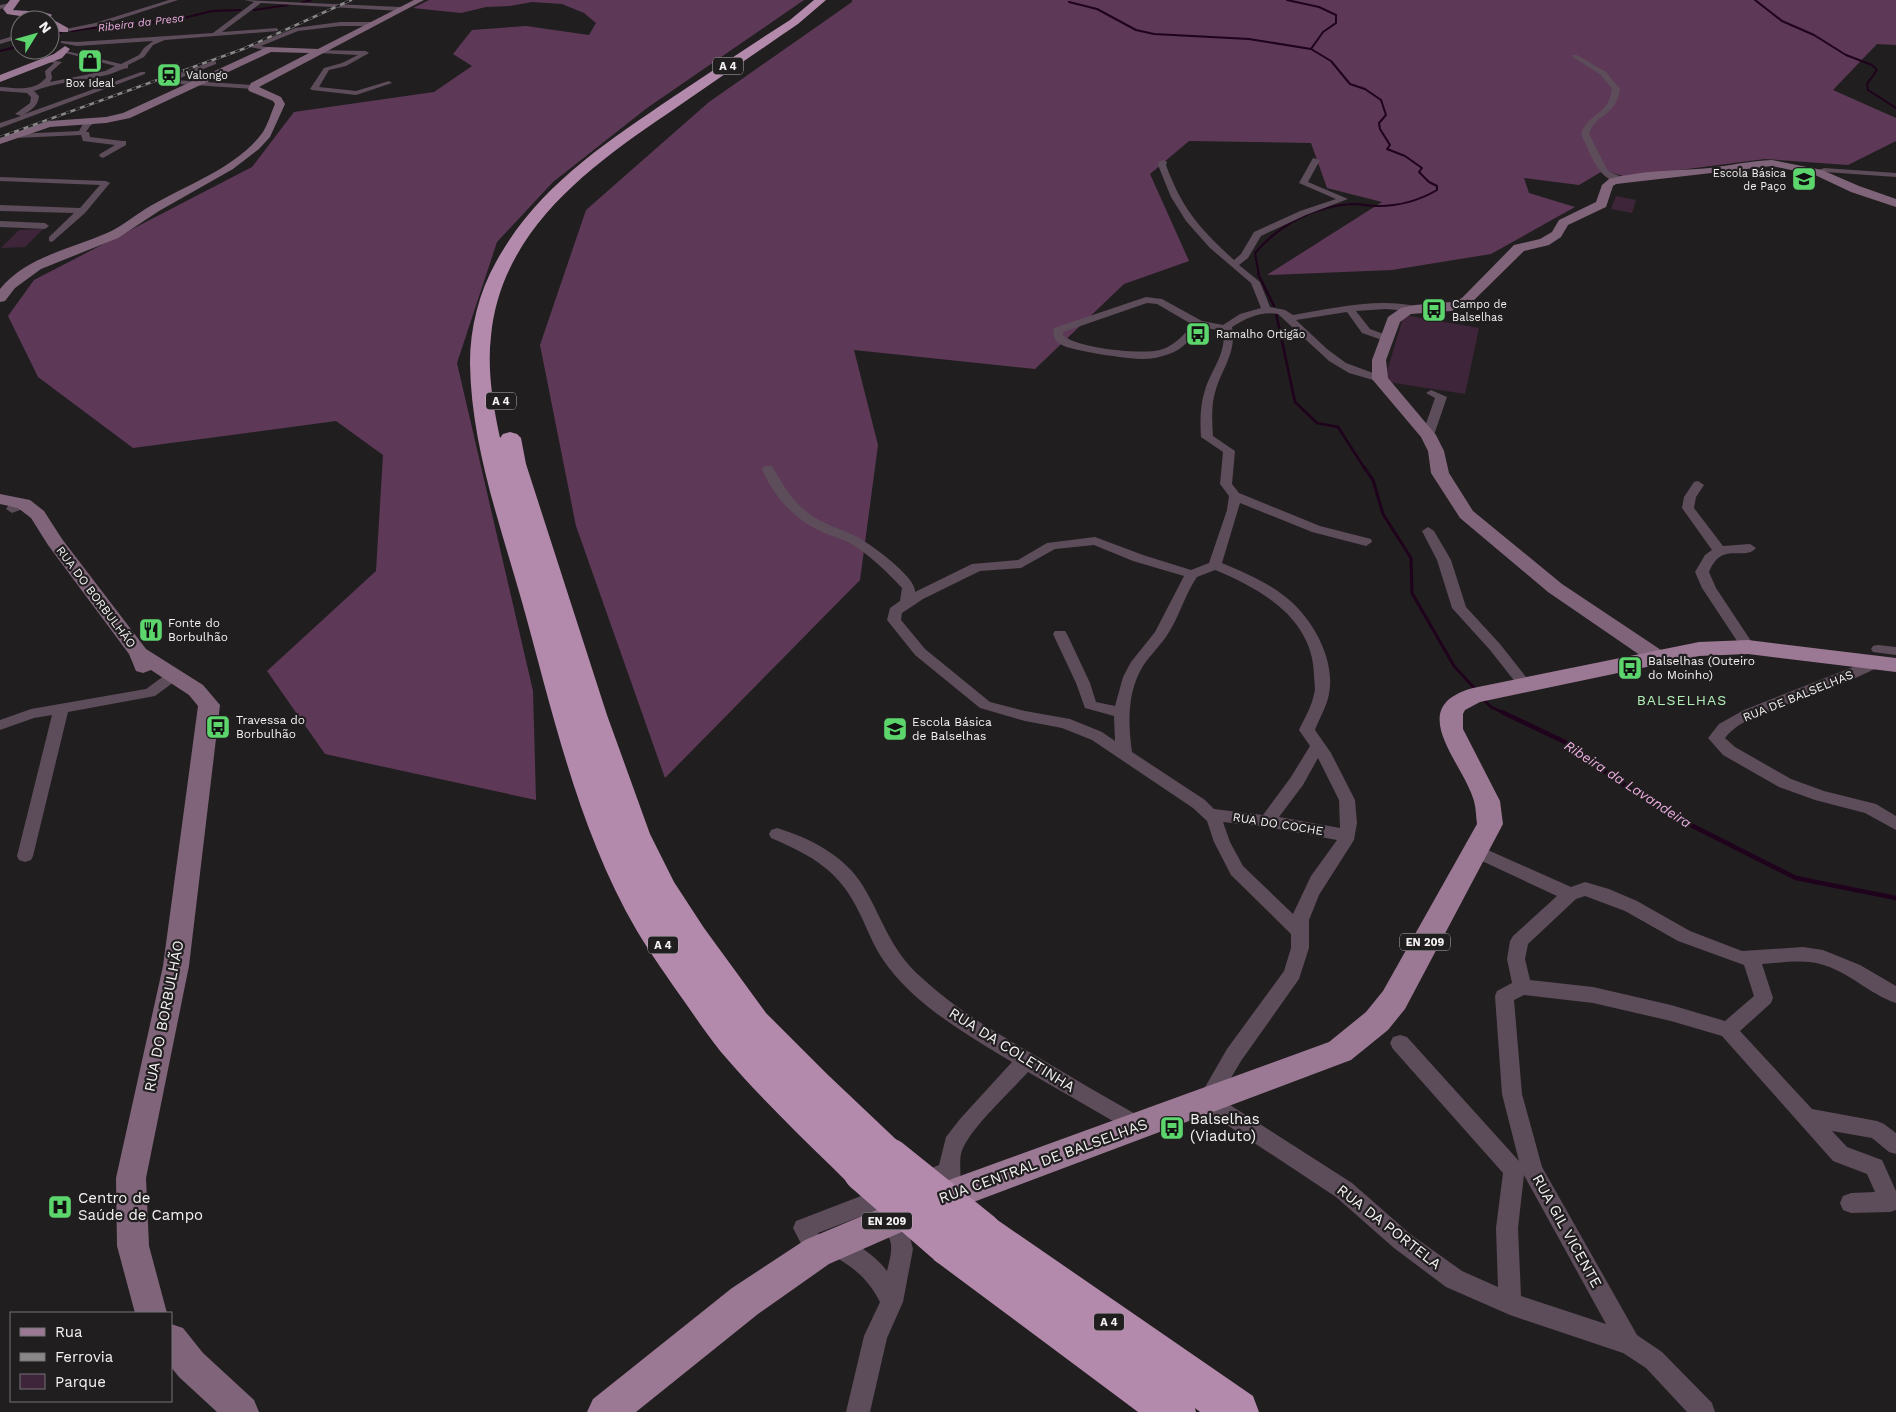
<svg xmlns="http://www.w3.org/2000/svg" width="1896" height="1412" font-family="'Work Sans',sans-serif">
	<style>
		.green { fill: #3f253a }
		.forest { fill: #5d3957 }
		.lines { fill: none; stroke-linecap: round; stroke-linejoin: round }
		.stream-far3 { stroke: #1f021b; stroke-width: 2 }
		.stream-far2 { stroke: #1f021b; stroke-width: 2.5 }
		.stream-far1 { stroke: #1f021b; stroke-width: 3 }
		.stream { stroke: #1f021b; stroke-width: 4.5 }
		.street { fill: #5d4c59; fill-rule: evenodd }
		.secondary { fill: #80657a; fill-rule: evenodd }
		.primary { fill: #9b7894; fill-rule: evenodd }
		.highway { fill: #b38aab; fill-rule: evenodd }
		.rail-casing { stroke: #898788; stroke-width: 2.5 }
		.rail { stroke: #211e20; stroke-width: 2; stroke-dasharray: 5; stroke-linecap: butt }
		.highway-bridge { stroke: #b38aab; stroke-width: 39 }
		.labels { text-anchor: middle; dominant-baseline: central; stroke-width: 4.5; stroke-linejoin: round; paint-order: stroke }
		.far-water-label { font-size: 11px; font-style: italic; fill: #ecaee0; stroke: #211e20 }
		.shield { fill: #211e20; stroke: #b5b2b4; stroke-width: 1 }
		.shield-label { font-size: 11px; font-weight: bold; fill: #f4f2f3 }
		.far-poi-label { font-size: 11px; fill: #f4f2f3; stroke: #211e20; text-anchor: start }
		.street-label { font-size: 12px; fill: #f4f2f3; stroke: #211e20 }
		.poi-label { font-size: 12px; fill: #f4f2f3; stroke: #211e20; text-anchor: start }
		.neighbourhood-label { font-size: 14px; letter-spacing: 1px; fill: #b3f0b7; stroke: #211e20 }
		.water-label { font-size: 14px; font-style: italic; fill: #ecaee0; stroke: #211e20 }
		.near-street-label { font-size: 15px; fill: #f4f2f3; stroke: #211e20 }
		.near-poi-label { font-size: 15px; fill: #f4f2f3; stroke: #211e20; text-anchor: start }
	</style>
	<rect width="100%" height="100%" fill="#211e20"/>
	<!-- green -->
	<path class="green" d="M1616,196L1636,200L1632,213L1611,209Z
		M43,229L25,247L1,248L19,230Z
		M1410,316L1479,328L1465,394L1388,382L1385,378L1403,318Z"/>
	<!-- forest -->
	<path class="forest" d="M429,0H804L647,108L553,182L497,242L457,363L533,691L536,800L325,754L267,671L376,571L383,455L336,421L133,448L38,377L8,316L34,280L252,167L294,112L434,92L472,66L453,54L472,30L526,26L589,35L596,23L584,13L562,4L532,2L510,6L486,7L461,13L413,8Z
		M852,0H1896V45L1877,44L1833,90L1896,118V141L1848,165L1765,159L1626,177L1610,172H1601L1579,185L1524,178L1529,193L1575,207L1491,254L1392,270L1267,275L1382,202L1327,188L1311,143L1189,141L1150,174L1189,261L1124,284L1035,369L854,350L878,445L860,580L665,778L576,526L540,345L586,210L709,102L852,2Z"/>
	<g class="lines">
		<!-- stream-far3 -->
		<path class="stream-far3" d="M1755,0L1782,21L1814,35L1846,55L1872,65L1877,70L1867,84L1868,90L1896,108
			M1069,2L1097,9L1136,30L1154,34L1249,39L1311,49
			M301,3L311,0
			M254,10L288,5
			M72,31L115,25L172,21L212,11L240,10
			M50,36L61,33
			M0,51L20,46
			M1259,275L1255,253C1279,225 1314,206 1352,204C1361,204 1369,206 1378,206C1399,206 1420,200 1437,190V186L1429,182L1419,172L1422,168L1405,156L1387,149L1390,145L1380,129L1379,123L1386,115L1381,100L1365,89L1350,84L1331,61L1311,49L1323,32L1336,23V15L1319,7L1287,0"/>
		<!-- stream-far2 -->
		<path class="stream-far2" d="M1258,274L1274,306
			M1276,313L1295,402L1317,423L1338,427L1365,469"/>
		<!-- stream-far1 -->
		<path class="stream-far1" d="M1364,467L1373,480L1383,514L1411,558L1412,593L1454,666L1477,691
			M1483,699L1491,707L1504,713"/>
		<!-- stream -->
		<path class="stream" d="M1502,712L1569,744L1615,779L1669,814L1796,878L1896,898"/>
		<!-- street -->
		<path class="street" d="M169,0H178L98,26L64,32L61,30L95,23Z
			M244,0L401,7L404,9L401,11L261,3L222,32L276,28L278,29V31L165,40L153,45L144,57L128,65V68C120,69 115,73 107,75C82,81 57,82 34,91L39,96C38,106 31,111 22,115L141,72H145V74L0,128V123L21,116L15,114L30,103L31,97L27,93L0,91V87C17,88 33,92 46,78L45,71L54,63L45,61V59L62,62L51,72L52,78L50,82L105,71L115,66L62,52V50L121,64L139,55L144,48L153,41L77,46L61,43V41L77,42L213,33L254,2Z
			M11,3L13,6L0,9V5Z
			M340,22H371L374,24L371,26H340L298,31L261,46L272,48L273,49L270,51L250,47L295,28Z
			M20,34V38L0,44V40Z
			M315,50L366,51L369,53L346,66L329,70L319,87L356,91L389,81L392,83L356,95L312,90L310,89L324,68L342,63L358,55L317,53L314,51Z
			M1573,55H1577L1606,72L1620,89C1615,119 1596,112 1589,134L1608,171L1624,178V182C1599,185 1590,152 1581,134C1589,111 1608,117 1612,89L1601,75L1573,57Z
			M214,61L216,62V64L175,80L253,85L257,87L253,89L164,83L161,81Z
			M93,119L97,121L90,126L86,132H89L90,137L123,141H126V145L103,158L99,156L100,154L115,145L83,141L81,135L16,138L12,136L16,134L79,131L84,122Z
			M1313,158L1320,160L1308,182L1348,199L1306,215L1261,236L1248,258L1239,265L1260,282L1270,307L1285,310L1293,315C1334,308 1379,297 1420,307L1422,309L1417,312L1386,309L1356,311L1370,329L1389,336L1390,338L1389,340L1385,341L1362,333L1347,312L1296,320L1327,349L1346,363L1384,377L1385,379L1380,382L1349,373L1329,361L1278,314C1262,311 1246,318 1232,327C1237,351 1223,367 1216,389C1211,404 1212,420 1213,436L1235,451L1232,484L1239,493L1320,526L1371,539L1372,542L1366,546L1312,532L1240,503L1222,563C1243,572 1265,581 1283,595C1311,615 1336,659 1329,694C1327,706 1319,719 1315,730L1331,753L1355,800L1357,823L1354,840L1319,895L1309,920V948L1299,979L1241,1061L1219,1098L1352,1183L1410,1234L1462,1271L1498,1287L1496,1228L1503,1173L1393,1049L1390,1043L1393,1037L1400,1035L1407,1037L1519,1161L1502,1094L1495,996L1497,991L1512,983L1507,959L1510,941L1513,936L1557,896L1469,855L1467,851L1469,847L1475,845L1481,847L1571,887L1585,882L1609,889L1637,901L1690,931L1742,951L1803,947L1823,950L1860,965L1896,986V1003C1869,994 1848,971 1820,964C1801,959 1781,963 1762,964L1773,998L1771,1003L1740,1031L1812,1109L1877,1121L1884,1124L1896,1133V1154L1889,1152L1872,1138L1832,1131L1847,1147L1882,1160L1896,1191V1210L1890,1212L1851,1213L1843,1210L1840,1203L1843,1196L1851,1193L1875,1192L1867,1174L1833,1161L1722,1036L1671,1021L1593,1003L1524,995L1514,1000L1522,1094L1542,1167L1637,1335L1662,1352L1712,1403L1715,1412H1687L1646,1368L1623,1353L1510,1315L1446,1287L1394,1248L1336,1197L1200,1107L1197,1101L1227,1049L1284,971L1291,948V934L1231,875L1214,842L1207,821L1193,808L1092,740L1062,728L1025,721L980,708L915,655L887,620L890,608L900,601L902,588C887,572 872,557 853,545C842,538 829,536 818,530C792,517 773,495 762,469L764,466H772C783,484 790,499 807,512C823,525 841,528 859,538C872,545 917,578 915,592L972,564L1018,560L1047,543L1095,537L1143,555L1191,570L1209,563L1227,510L1229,496L1220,484L1223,452L1201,437C1200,422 1200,405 1205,390C1211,370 1227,353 1223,331L1201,327C1192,337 1183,350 1169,354C1161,357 1152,359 1143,359C1129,359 1070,351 1060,344C1054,340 1052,334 1054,328L1146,297L1162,299L1202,321L1223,325L1240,314L1261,308L1251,283L1210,248L1186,221L1171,197L1158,165L1159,162L1163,160L1167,162L1166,165C1182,209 1200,229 1234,260L1241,254L1254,232L1300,211L1336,199L1299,183ZM1147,303L1157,304L1193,325C1184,334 1175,345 1163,349C1146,356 1075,348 1063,335V332ZM1094,545L1133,561L1184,576L1155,632L1131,662L1123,677L1115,706L1096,702L1090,683L1067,634L1065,631H1055L1053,634L1076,683L1085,708L1114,716L1115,741L1102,732L1070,719L1025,711L990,702L925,649L901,620L902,613L923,599L980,571L1021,568L1055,549ZM1215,570C1261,589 1313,618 1314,675C1314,681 1316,689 1314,694C1312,706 1304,719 1299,730L1310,746L1291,777L1263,815L1214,809L1205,800L1132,752C1128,723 1127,692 1143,666C1151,654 1162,644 1169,632C1180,615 1185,594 1197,577ZM1318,758L1339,800L1340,828L1279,817L1303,785ZM1223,822L1267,827L1337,840L1311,876L1293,914L1243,866L1230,842ZM1585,896L1625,911L1678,941L1744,965L1754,996L1725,1021L1671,1005L1593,987L1530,980L1525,959L1528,944L1576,899ZM1524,1175L1525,1177L1606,1324L1521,1296L1518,1228Z
			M1824,168L1896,173V177L1825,172L1818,174L1814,172Z
			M0,177L106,181L110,183L85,213L52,242L49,241V237L74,213L0,211V205L80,208L100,185L0,181Z
			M0,221L45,223L49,226L45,229L0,227Z
			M1431,390L1447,397L1434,435L1428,438L1422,435L1435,398L1426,393Z
			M1698,481L1704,485L1696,497L1694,508L1723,546L1750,544L1756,548C1744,562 1722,540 1709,572L1716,588L1755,647L1753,650H1743L1702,588L1695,572L1705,555L1712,550L1682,508L1684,497L1694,482Z
			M24,500L28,501L30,504L28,507L12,513L6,509L8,506Z
			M1428,527L1434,531L1451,560L1466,607L1500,644L1530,682L1532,685L1530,688H1520L1490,650L1452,608L1437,560L1422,531Z
			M1878,645L1896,647V655L1873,652L1871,649L1873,646Z
			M1876,658L1881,660L1883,663L1881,666C1848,683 1812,694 1778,708C1760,715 1737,722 1725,738L1735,747L1791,779L1824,791L1876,804L1896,816V830L1865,813L1815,800L1779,787L1723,755L1708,738L1719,724L1744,710Z
			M173,671L178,673L180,676L178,679L155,696L68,712L33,856L31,860L25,862L19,860L17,856L52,715L34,718L0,730V720L31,709L146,689L168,673Z
			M777,828C810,838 845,856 863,886C884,921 890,950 922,978C954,1008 993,1031 1031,1053C1069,1076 1107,1098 1146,1120L1149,1126L1146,1132L1139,1135L1132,1132L1028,1072C1010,1092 975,1124 964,1146C956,1160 964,1175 958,1188L951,1191L944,1188L942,1184L922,1192L915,1189L911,1182L915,1175L939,1165L946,1137L960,1119L1012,1062C969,1036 920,1008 889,968C876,952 869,933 860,914C840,871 813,856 771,838L769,834L771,830Z
			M887,1186L895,1189L898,1196L895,1203L818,1233L824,1244L827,1238L835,1234C855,1242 874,1254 887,1271C889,1262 894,1247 889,1238C885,1231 879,1228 876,1221L879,1214L887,1211L895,1214L907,1226L913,1249L903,1302L887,1338L870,1412H846L864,1336L880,1302C868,1278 851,1265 828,1253L825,1259L817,1263L809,1259L793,1228L796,1221Z"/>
		<!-- secondary -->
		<path class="secondary" d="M414,0H424L259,87L281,97L285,104L270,137L259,149L233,169L159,211L118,238L41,269L15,288L5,301L0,302V289C26,257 70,249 107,233C123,226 136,214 152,205C187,185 239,166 263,132C268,124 271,113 275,104L273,101L249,91L248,89L251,83L309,53L271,52L130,118L106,123L50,127L0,144V137L49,121L106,117L123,113L267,47L318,49Z
			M1772,160L1822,170L1859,186L1896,199V207L1851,192L1815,175L1772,166L1616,184L1613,186L1606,207L1568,225L1561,237L1549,245L1524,251L1469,305L1451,311L1411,314L1400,322L1386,360L1388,378L1436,435L1444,451L1449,473L1473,511L1562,584L1664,652L1667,657L1664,662L1657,663L1650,662L1548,592L1460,518L1431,473L1428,451L1421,437L1372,379V360L1388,317L1401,308L1415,305L1451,302L1462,298L1514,245L1540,239L1552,232L1559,220L1596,202L1602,185L1609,179C1642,170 1676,171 1710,168C1731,165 1751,161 1772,160Z
			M0,494L30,500L44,511L62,539L146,649L203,685L220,705L189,966L146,1178L149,1246L167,1313H135L117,1246L116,1178L163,966L198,706L189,695L151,670L143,673L136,671L129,654L48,545L31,518L18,508L0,504Z
			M171,1324L183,1328L203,1353L254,1400L259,1412H217L179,1377L171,1367Z"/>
		<!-- primary -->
		<path class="primary" d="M10,0H20L13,10C22,11 47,11 52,15L50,17L40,19L7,14L3,9Z
			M50,18L68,28V32H60L50,25V20H46Z
			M65,46L70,49L62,58L0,82V75L54,54Z
			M1748,640L1896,658V672L1748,654L1699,656L1480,702L1465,710L1463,714V729L1500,801L1503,824L1405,1009L1388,1030L1351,1060L947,1212L829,1264L758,1314L636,1412H587L593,1399L732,1288L805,1240L938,1184L1329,1042L1366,1012L1383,991L1477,824C1476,817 1476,808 1474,801C1463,762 1403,707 1473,688L1699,642Z"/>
		<!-- highway -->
		<path class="highway" d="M814,0H826L798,24C754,54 711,84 667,114C587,168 501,232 491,336C487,370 493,405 500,438L503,434L510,432L517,434L521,438L526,464L607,715L650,834L674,882L704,928L766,1013L827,1074L903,1146L909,1158L903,1170L890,1175L882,1172L877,1184L863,1190L849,1184L833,1168C795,1131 756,1093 721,1052C708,1036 696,1018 684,1001C668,978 652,956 637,931C578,830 553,713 522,602C500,524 471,445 470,363C470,328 479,292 496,262C536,188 605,143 673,97C712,71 751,45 790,20Z
			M982,1213L996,1219L1253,1396L1259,1412H1200L1195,1408L1196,1412H1138L934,1260L928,1246L934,1232L948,1227L962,1232L968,1219Z"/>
		<defs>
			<path id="rail" d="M0,137L243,49L351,0"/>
		</defs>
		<!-- rail casing -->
		<use href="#rail" class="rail-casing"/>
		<!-- rail -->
		<use href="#rail" class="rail"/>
		<!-- highway-bridge -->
		<path class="highway-bridge" d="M890,1158L982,1232
			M863,1172L948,1246"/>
	</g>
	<!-- icons -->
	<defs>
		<symbol id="shop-square" viewBox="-11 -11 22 22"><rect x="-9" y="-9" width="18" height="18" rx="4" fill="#5dd56d" stroke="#211e20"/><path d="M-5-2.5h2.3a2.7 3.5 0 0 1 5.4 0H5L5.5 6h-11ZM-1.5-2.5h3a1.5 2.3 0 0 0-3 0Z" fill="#111"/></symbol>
		<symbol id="station-square" viewBox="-11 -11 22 22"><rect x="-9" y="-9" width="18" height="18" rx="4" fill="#5dd56d" stroke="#211e20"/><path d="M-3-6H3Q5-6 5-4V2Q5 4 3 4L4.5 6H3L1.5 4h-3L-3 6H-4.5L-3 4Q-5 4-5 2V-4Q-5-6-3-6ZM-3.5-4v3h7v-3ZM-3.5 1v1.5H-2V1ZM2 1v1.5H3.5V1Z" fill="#111"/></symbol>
		<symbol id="school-square" viewBox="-11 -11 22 22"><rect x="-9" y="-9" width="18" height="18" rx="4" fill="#5dd56d" stroke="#211e20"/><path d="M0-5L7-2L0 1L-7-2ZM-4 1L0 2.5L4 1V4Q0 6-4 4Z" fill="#111"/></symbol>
		<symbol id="bus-square" viewBox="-11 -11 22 22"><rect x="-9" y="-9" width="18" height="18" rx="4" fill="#5dd56d" stroke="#211e20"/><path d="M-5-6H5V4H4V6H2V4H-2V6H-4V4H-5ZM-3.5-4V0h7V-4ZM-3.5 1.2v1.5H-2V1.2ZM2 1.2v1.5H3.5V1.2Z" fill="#111"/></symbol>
		<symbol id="restaurant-square" viewBox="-11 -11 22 22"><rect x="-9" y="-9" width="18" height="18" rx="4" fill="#5dd56d" stroke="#211e20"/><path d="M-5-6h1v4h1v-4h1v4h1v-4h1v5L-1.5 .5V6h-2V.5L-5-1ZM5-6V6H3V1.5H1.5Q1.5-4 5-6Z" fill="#111"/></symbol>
		<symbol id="hospital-square" viewBox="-11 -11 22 22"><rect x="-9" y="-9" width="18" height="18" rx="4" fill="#5dd56d" stroke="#211e20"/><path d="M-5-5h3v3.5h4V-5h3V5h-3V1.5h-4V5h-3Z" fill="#111"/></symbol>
	</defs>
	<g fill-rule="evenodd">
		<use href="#shop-square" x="76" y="47" width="28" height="28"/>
		<use href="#station-square" x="155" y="61" width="28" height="28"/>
		<use href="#school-square" x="1790" y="165" width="28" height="28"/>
		<use href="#bus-square" x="1420" y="296" width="28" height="28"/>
		<use href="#bus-square" x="1184" y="320" width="28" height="28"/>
		<use href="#restaurant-square" x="137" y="616" width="28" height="28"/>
		<use href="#bus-square" x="1616" y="654" width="28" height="28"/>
		<use href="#bus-square" x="204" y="713" width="28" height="28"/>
		<use href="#school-square" x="881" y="715" width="28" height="28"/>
		<use href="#bus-square" x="1158" y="1114" width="28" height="28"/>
		<use href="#hospital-square" x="46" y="1193" width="28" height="28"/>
	</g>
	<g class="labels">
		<!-- far-water labels -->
		<g class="far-water-label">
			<text transform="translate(141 23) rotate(-7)">Ribeira da Presa</text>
		</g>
		<!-- shield labels -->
		<g class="shield">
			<rect x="713" y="57.5" width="30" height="17" rx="4"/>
			<rect x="486" y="392.5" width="30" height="17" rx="4"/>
			<rect x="1400" y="933.5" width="50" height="17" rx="4"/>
			<rect x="648" y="936.5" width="30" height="17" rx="4"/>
			<rect x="862" y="1212.5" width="50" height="17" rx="4"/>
			<rect x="1094" y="1313.5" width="30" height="17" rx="4"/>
		</g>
		<g class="shield-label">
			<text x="728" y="66">A 4</text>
			<text x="501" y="401">A 4</text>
			<text x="1425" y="942">EN 209</text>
			<text x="663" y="945">A 4</text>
			<text x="887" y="1221">EN 209</text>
			<text x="1109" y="1322">A 4</text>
		</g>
		<!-- far-poi labels -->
		<g class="far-poi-label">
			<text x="186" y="75">Valongo</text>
			<text x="90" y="83" text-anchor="middle">Box Ideal</text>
			<text x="1786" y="173" text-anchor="end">Escola Básica<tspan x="1786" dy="13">de Paço</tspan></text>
			<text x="1452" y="304">Campo de<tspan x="1452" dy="13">Balselhas</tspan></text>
			<text x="1216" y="334">Ramalho Ortigão</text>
		</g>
		<!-- street labels -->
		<g class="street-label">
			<text transform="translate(96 597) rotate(53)">RUA DO BORBULHÃO</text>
			<text transform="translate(1798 696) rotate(-22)">RUA DE BALSELHAS</text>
			<text transform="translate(1278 824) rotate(9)">RUA DO COCHE</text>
		</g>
		<!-- poi labels -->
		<g class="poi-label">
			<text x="168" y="623">Fonte do<tspan x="168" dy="14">Borbulhão</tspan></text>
			<text x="1648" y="661">Balselhas (Outeiro<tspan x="1648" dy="14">do Moinho)</tspan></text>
			<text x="236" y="720">Travessa do<tspan x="236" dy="14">Borbulhão</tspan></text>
			<text x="912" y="722">Escola Básica<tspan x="912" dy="14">de Balselhas</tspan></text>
		</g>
		<!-- neighbourhood labels -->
		<g class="neighbourhood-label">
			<text x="1682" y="700">BALSELHAS</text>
		</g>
		<!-- water labels -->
		<g class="water-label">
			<text transform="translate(1628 784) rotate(33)">Ribeira da Lavandeira</text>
		</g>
		<!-- near-street labels -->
		<g class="near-street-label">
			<text transform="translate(164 1016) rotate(-79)">RUA DO BORBULHÃO</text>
			<text transform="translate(1012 1050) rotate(32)">RUA DA COLETINHA</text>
			<text transform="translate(1043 1161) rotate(-20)">RUA CENTRAL DE BALSELHAS</text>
			<text transform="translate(1389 1227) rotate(38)">RUA DA PORTELA</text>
			<text transform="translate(1567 1231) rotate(61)">RUA GIL VICENTE</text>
		</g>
		<!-- near-poi labels -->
		<g class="near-poi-label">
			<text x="1190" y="1119">Balselhas<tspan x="1190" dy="17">(Viaduto)</tspan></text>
			<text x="78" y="1198">Centro de<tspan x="78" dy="17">Saúde de Campo</tspan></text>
		</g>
	</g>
	<!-- legend -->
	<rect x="10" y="1312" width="162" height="90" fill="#211e20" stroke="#757374"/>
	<rect x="20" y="1328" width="25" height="8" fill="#9b7894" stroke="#757374"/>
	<text x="55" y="1337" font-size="15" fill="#f4f2f3">Rua</text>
	<rect x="20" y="1353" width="25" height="8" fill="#898788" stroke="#757374"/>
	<text x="55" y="1362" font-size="15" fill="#f4f2f3">Ferrovia</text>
	<rect x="20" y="1374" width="25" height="15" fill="#3f253a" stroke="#757374"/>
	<text x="55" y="1387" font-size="15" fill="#f4f2f3">Parque</text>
	<!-- north arrow -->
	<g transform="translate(35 35) rotate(53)"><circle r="24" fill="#211e20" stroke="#757374"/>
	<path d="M0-4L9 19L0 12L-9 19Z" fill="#5dd56d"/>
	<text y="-8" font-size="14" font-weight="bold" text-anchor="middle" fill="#f4f2f3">N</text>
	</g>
</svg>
